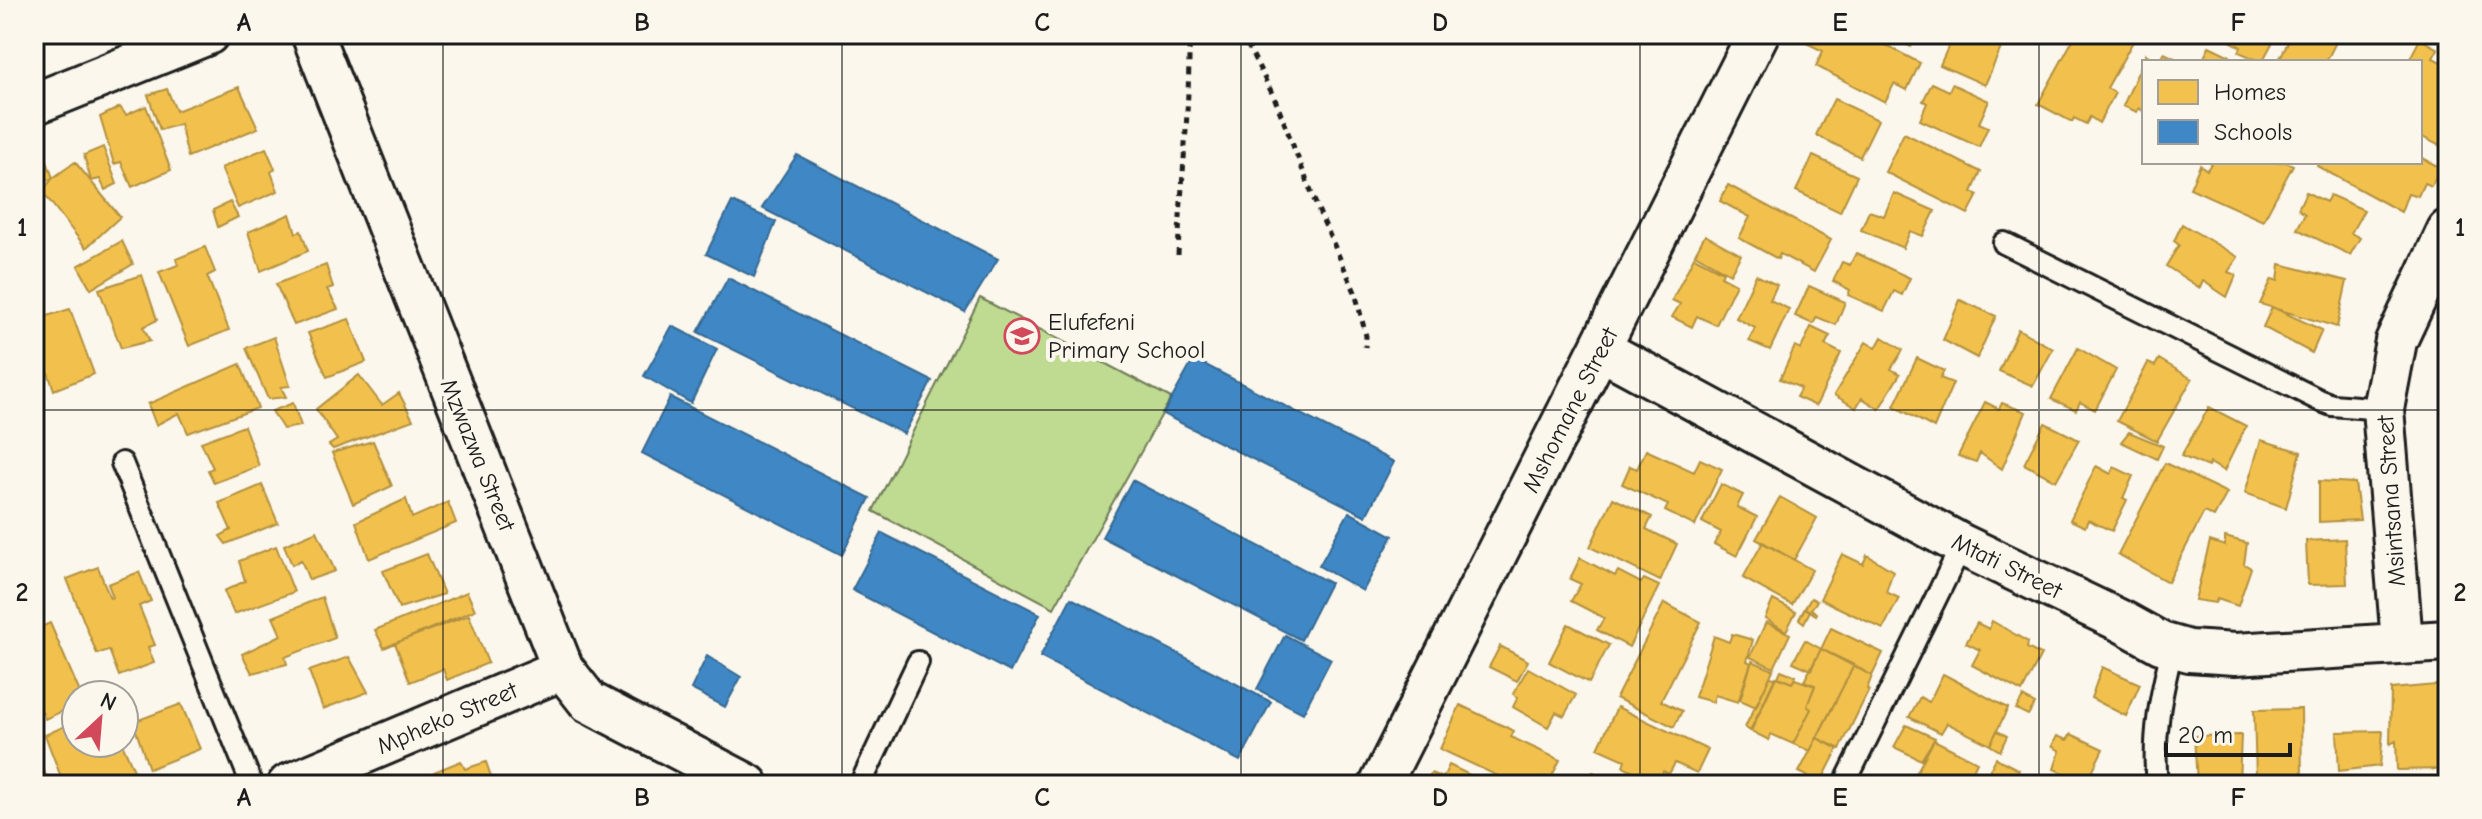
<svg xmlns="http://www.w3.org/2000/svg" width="2482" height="819" font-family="'Comic Neue',sans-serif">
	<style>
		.green { fill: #bfda91; stroke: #6e7b56; stroke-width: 2 }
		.homes { fill: #f2c14e; stroke: #b2903f; stroke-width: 2 }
		.schools { fill: #3f88c5; stroke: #346892; stroke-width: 2 }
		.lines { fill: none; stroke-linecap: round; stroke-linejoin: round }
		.lane-casing { stroke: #1c1c1c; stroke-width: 26 }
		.street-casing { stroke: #1c1c1c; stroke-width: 46 }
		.path { stroke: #1c1c1c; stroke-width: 5; stroke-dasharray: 6 6; stroke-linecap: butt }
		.lane { stroke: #fbf7ec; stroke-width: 20 }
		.street { stroke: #fbf7ec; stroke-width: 40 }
		.grid { fill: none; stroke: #1c1c1c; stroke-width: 2; stroke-opacity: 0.55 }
		.labels { text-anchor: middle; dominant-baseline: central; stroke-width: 8; stroke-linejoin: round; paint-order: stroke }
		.poi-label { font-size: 24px; fill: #1c1c1c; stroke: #fbf7ec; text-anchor: start }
		.street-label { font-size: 24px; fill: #1c1c1c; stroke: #fbf7ec }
		.neatline { fill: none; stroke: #1c1c1c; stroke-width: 3 }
		.grid-label { font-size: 26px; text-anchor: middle; font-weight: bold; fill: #1c1c1c }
	</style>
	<rect width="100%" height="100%" fill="#fbf7ec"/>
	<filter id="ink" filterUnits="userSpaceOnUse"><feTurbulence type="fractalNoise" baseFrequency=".0125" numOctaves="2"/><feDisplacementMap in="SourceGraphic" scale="16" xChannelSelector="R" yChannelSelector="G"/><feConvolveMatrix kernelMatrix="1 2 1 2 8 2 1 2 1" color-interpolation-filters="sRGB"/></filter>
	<g filter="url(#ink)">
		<!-- green -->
		<path class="green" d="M980,298L1171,398L1054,608L873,511Z"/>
		<!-- homes -->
		<path class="homes" d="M1796,34H1864L1920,63L1907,90L1894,84L1885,102L1816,66L1823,51L1794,37Z
			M1884,34H1917L1911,47Z
			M1954,34H1970L2001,48L1985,85L1940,65Z
			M2076,34H2127L2135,38L2107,88L2115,93L2099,123L2090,117L2086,124L2074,118L2072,122L2038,104Z
			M2227,34H2277L2262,62L2239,52L2241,47L2225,38Z
			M2292,34H2340L2326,62H2278Z
			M2420,39L2438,49L2433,58L2445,64L2443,72L2448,74V127L2438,145L2420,136V62H2408Z
			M2209,46L2230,56L2227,62H2202Z
			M2164,53L2183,62H2160Z
			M2146,54L2157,62H2144V112L2139,108L2137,112L2123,106Z
			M1932,83L1949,91L1952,84L1989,101L1979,123L1988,127L1979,147L1920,120L1927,103L1923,101Z
			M239,87L258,128L188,157L180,124L160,130L148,95L167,89L176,111Z
			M1834,99L1878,120L1860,157L1816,135Z
			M146,106L171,170L132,187L121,162L114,164L100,117L120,107L126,115Z
			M1904,133L1981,172L1972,192L1978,195L1968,214L1885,172Z
			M41,145L53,178L34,185V147Z
			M103,147L117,184L105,190L100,179L91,181L84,155Z
			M266,148L275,169L271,172L278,191L238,208L221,168Z
			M1813,156L1857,176L1840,212L1796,191Z
			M2420,157L2441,168L2431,186L2424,183L2418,196L2408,193L2401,212L2317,166L2319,162H2420Z
			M75,162L120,217L86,248L42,191L53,178Z
			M2212,162H2286L2293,165L2263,221L2190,188L2200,165L2207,170Z
			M1728,185L1831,240L1814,272L1780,254L1778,259L1739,238L1750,217L1720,201Z
			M2306,192L2326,202L2330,195L2364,210L2351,233L2360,238L2350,255L2297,229L2305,214L2298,209Z
			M1894,193L1935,211L1923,236L1910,231L1903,248L1861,230L1869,211L1884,216Z
			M230,202L238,217L218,227L213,210Z
			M290,214L296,233L301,231L308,251L261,271L248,232Z
			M2182,224L2238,257L2228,272L2236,275L2227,297L2203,281L2200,288L2166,266L2179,245L2174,241Z
			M1705,235L1741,255L1730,274L1695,254Z
			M122,241L133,264L91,289L78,266Z
			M205,247L215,272L207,276L229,330L189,346L159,272L178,265L176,259Z
			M1856,253L1910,278L1902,295L1894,291L1884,311L1848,295L1850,290L1833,281L1842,262L1850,265Z
			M1694,257L1723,272L1721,276L1736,284L1716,325L1697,316L1692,327L1672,317L1680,304L1672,300Z
			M2280,264L2347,281L2337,327L2260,304L2272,279L2278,281Z
			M326,265L333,287L327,289L338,309L294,325L276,284Z
			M142,275L157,320L143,327L150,341L121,348L99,289Z
			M1756,275L1777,285L1770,300L1789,309L1770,350L1749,341L1755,328L1736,318Z
			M1809,286L1845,302L1836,325L1817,317L1813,324L1795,316Z
			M1960,300L1996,316L1977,358L1943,340Z
			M2272,307L2322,330L2312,353L2263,327Z
			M70,309L94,374L54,390L34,332V320Z
			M349,319L366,362L327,377L308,333Z
			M1811,327L1830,336L1825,345L1841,353L1816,406L1796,397L1801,388L1780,379L1795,346L1801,349Z
			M2018,329L2053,349L2033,386L1999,371Z
			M274,337L290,386L281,387L286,397L268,399L246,348Z
			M1882,337L1903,350L1891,369L1900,374L1879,409L1862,398L1856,408L1834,395L1866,342L1876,348Z
			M2078,348L2116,370L2095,410L2080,402L2076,410L2051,399Z
			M1917,358L1944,371L1940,378L1953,383L1934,428L1894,406Z
			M2159,359L2192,379L2157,441L2117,421L2148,363L2155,366Z
			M240,364L258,408L188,433L179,413L156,425L148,404Z
			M359,375L382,405L399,393L413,420L333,449L329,445L337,440L316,409Z
			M1985,402L1999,409L2002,403L2026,412L2002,469L1980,453L1976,462L1958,456Z
			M293,403L301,426L283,429L272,411Z
			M2446,403L2448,441H2445Z
			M2209,407L2246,426L2224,471L2210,463L2208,467L2181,456Z
			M2045,423L2079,440L2056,481L2024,464Z
			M244,426L259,466L214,483L208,470L213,468L201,442Z
			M2129,432L2163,446L2157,459L2121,442Z
			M2261,440L2301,452L2286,508L2245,493Z
			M373,441L392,486L353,504L332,453Z
			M1646,450L1694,472L1700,459L1722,469L1695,526L1665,511L1668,505L1622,484L1630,466L1637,469Z
			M2165,463L2227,493L2214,517L2204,512L2168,582L2118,554Z
			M2096,466L2111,474L2114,467L2133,476L2123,498L2127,500L2112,531L2088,520L2085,527L2070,520Z
			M2319,481L2355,483L2360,520L2319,522Z
			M1721,484L1743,495L1737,507L1757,517L1737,556L1714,544L1721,532L1702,522Z
			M262,485L278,523L226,544L220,536L231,530L219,503Z
			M1780,497L1817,518L1794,560L1756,539Z
			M1613,498L1652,517L1646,529L1677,544L1660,581L1590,547Z
			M406,499L412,518L448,502L456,523L369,559L356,522Z
			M317,531L335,571L309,580L301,560L292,565L284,545Z
			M2225,537L2247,543L2244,564L2251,568L2238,606L2217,599L2215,603L2195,600L2210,541L2225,546Z
			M2345,539L2347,584L2308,585L2306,541Z
			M1763,542L1812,570L1792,605L1743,578Z
			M276,546L294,592L234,614L224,591L245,581L239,561Z
			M427,554L444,594L399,608L383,571Z
			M1842,554L1863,564L1867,555L1893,571L1886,592L1899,598L1883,629L1820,599Z
			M1580,558L1615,576L1618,571L1641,583L1644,579L1659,586L1629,647L1597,630L1604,618L1571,601L1581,584L1570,579Z
			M98,567L110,598L113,597L108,584L139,572L151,601L139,606L155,645L148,647L154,663L119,676L109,650L97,654L67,579Z
			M467,592L475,610L384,648L375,630Z
			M322,597L335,638L285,657L287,664L252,673L242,654L281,635L273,617Z
			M1811,598L1817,601L1811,609L1817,613L1816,615L1805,608Z
			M1773,600L1796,612L1786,631L1765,618Z
			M1664,603L1701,622L1661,701L1682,711L1674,727L1616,698Z
			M1805,608L1810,611L1804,623L1799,619Z
			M469,615L488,663L447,680L443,669L410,682L395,643Z
			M1992,621L2028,642L2027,648L2041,655L2022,692L1972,665L1980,650L1966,643L1977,623L1989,629Z
			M1766,622L1790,634L1774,668L1750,657Z
			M50,623L81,695H76V705L45,719L34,693V630Z
			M1568,624L1609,645L1589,683L1549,662Z
			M1831,628L1883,653L1872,676L1821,649Z
			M1732,634L1753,640L1747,661L1751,663L1738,702L1715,695L1713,702L1695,697L1714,636L1729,642Z
			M1805,640L1821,649L1811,670L1793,662Z
			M1500,646L1528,661L1517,681L1489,667Z
			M1821,649L1854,665L1810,751L1793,744L1811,709L1807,706L1815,685L1804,681Z
			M349,657L368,692L323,709L309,671Z
			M1752,661L1773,670L1756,707L1740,700Z
			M1854,665L1872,676L1867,689L1869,690L1840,749L1817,738Z
			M2102,667L2140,684L2126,716L2091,698Z
			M1528,668L1576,695L1564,716L1556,712L1548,727L1513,707L1518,697L1513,694Z
			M1781,670L1796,676L1792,683L1778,677Z
			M1943,674L2008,708L1990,745L1947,723L1941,733L1909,717L1920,697L1929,702Z
			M1770,677L1775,678L1750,731L1745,727Z
			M1776,677L1792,683L1795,679L1815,686L1807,706L1811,709L1793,744L1771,734L1769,740L1751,731Z
			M2447,684L2445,769L2397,770L2396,741L2390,744L2391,689Z
			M2023,697L2035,704L2028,715L2016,709Z
			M181,704L200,749L149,769L133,722Z
			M1460,705L1514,731L1511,737L1560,760L1550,780L1543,777L1539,785H1517L1440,749Z
			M1617,707L1708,750L1697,773L1675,763L1669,774L1663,771L1657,783L1623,766L1625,760L1598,748Z
			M2301,709L2302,779H2256L2254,710Z
			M76,721V743H107L108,747L122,743L140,784L64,785L45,735Z
			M1906,725L1935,738L1921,760L1894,747Z
			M1997,731L2007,736L2000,751L1990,745Z
			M2383,731L2380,766L2339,771L2337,732Z
			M2071,734L2103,749L2086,784L2054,769L2060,751L2052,746L2057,736L2067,740Z
			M2241,735L2239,784L2197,783L2194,736Z
			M1817,738L1838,749L1821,782H1819L1799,772Z
			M1934,740L1977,762L1966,785H1928L1914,777Z
			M34,748L50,785H34Z
			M1996,758L2019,770L2011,785H1982Z
			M461,761L465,769L486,762L494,785H440L434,772Z
			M1449,765L1490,785H1425L1431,773L1443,778Z
			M1593,772L1618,785H1587Z
			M2333,781H2353L2352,785H2333Z"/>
		<!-- schools -->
		<path class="schools" d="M797,155L998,259L965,312L762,208Z
			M732,202L776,222L754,277L706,254Z
			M728,278L932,381L904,434L698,332Z
			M672,326L717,349L691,403L644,376Z
			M1194,359L1394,462L1366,516L1163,414Z
			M670,397L870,498L842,555L642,453Z
			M1132,480L1330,583L1301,640L1102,537Z
			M1349,512L1393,536L1363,591L1319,566Z
			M882,533L1040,614L1010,672L852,590Z
			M1071,598L1271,702L1240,761L1040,657Z
			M1285,635L1331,659L1303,713L1257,689Z
			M707,656L741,677L725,707L691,689Z"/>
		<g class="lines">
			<defs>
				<path id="lane" d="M2004,243L2319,400L2332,405L2383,409
					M122,463L252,785
					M860,785L918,662
					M1844,785L1962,545
					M2157,785C2152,737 2161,693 2173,646"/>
				<path id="street" d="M312,34L563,669L589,702L748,785
					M34,104L208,34
					M1600,349L1962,545L2123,622L2161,643L2189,651L2235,654L2448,641
					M2402,642L2383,409L2396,341L2448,230
					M288,785L563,669
					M1380,785L1758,34"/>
			</defs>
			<!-- lane casing -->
			<use href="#lane" class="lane-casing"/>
			<!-- street casing -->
			<use href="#street" class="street-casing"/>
			<!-- path -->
			<path class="path" d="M1242,34L1275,99L1317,207L1355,292L1366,336L1365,347
				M1178,255C1181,181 1190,108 1189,34"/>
			<!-- lane -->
			<use href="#lane" class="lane"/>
			<!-- street -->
			<use href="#street" class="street"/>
		</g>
	</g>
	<!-- grid -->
	<path class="grid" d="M443,34V785M842,34V785M1241,34V785M1640,34V785M2039,34V785M34,410H2448"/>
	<!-- icons -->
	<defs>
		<symbol id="school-ring" viewBox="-11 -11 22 22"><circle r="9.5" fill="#fbf7ec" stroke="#d1495b" stroke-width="1.5"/><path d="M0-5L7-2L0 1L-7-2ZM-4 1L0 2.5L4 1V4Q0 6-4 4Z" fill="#d1495b"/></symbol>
	</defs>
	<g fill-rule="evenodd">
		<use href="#school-ring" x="1002" y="316" width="40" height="40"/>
	</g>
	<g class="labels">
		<!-- poi labels -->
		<g class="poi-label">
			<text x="1048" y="322">Elufefeni<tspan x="1048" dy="28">Primary School</tspan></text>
		</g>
		<!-- street labels -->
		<g class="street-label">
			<text transform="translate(1570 410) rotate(-63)">Mshomane Street</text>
			<text transform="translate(478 455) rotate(68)">Mzwazwa Street</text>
			<text transform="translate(2391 501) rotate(-94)">Msintsana Street</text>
			<text transform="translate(2007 566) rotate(26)">Mtati Street</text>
			<text transform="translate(447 718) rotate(-23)">Mpheko Street</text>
		</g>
	</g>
	<!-- margin -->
	<rect width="2482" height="819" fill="none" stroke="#fbf7ec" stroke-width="88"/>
	<!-- legend -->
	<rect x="2142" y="60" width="280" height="104" fill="#fbf7ec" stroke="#a29f99" stroke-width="2"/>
	<rect x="2158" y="80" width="40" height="24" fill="#f2c14e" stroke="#a29f99" stroke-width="2"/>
	<text x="2214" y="100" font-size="24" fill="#1c1c1c">Homes</text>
	<rect x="2158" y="120" width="40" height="24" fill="#3f88c5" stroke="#a29f99" stroke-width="2"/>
	<text x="2214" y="140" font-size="24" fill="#1c1c1c">Schools</text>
	<!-- north arrow -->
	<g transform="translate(100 719) rotate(26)"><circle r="38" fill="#fbf7ec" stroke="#a29f99" stroke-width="2"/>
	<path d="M0-6L14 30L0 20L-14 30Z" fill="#d1495b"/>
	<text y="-12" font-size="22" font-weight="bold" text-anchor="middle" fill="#1c1c1c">N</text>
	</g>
	<!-- scale -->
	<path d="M2166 743v12h124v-12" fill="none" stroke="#1c1c1c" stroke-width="4"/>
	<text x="2178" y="743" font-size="24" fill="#1c1c1c" stroke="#fbf7ec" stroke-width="6" paint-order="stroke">20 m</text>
	<rect x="44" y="44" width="2394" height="731" class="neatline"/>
	<g class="grid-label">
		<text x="244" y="31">A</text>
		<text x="642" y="31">B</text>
		<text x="1042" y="31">C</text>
		<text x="1440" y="31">D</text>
		<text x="1840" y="31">E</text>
		<text x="2238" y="31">F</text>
		<text x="22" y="236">1</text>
		<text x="2460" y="236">1</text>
		<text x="22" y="601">2</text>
		<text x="2460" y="601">2</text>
		<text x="244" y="806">A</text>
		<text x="642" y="806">B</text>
		<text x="1042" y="806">C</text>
		<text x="1440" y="806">D</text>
		<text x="1840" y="806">E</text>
		<text x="2238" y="806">F</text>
	</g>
</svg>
